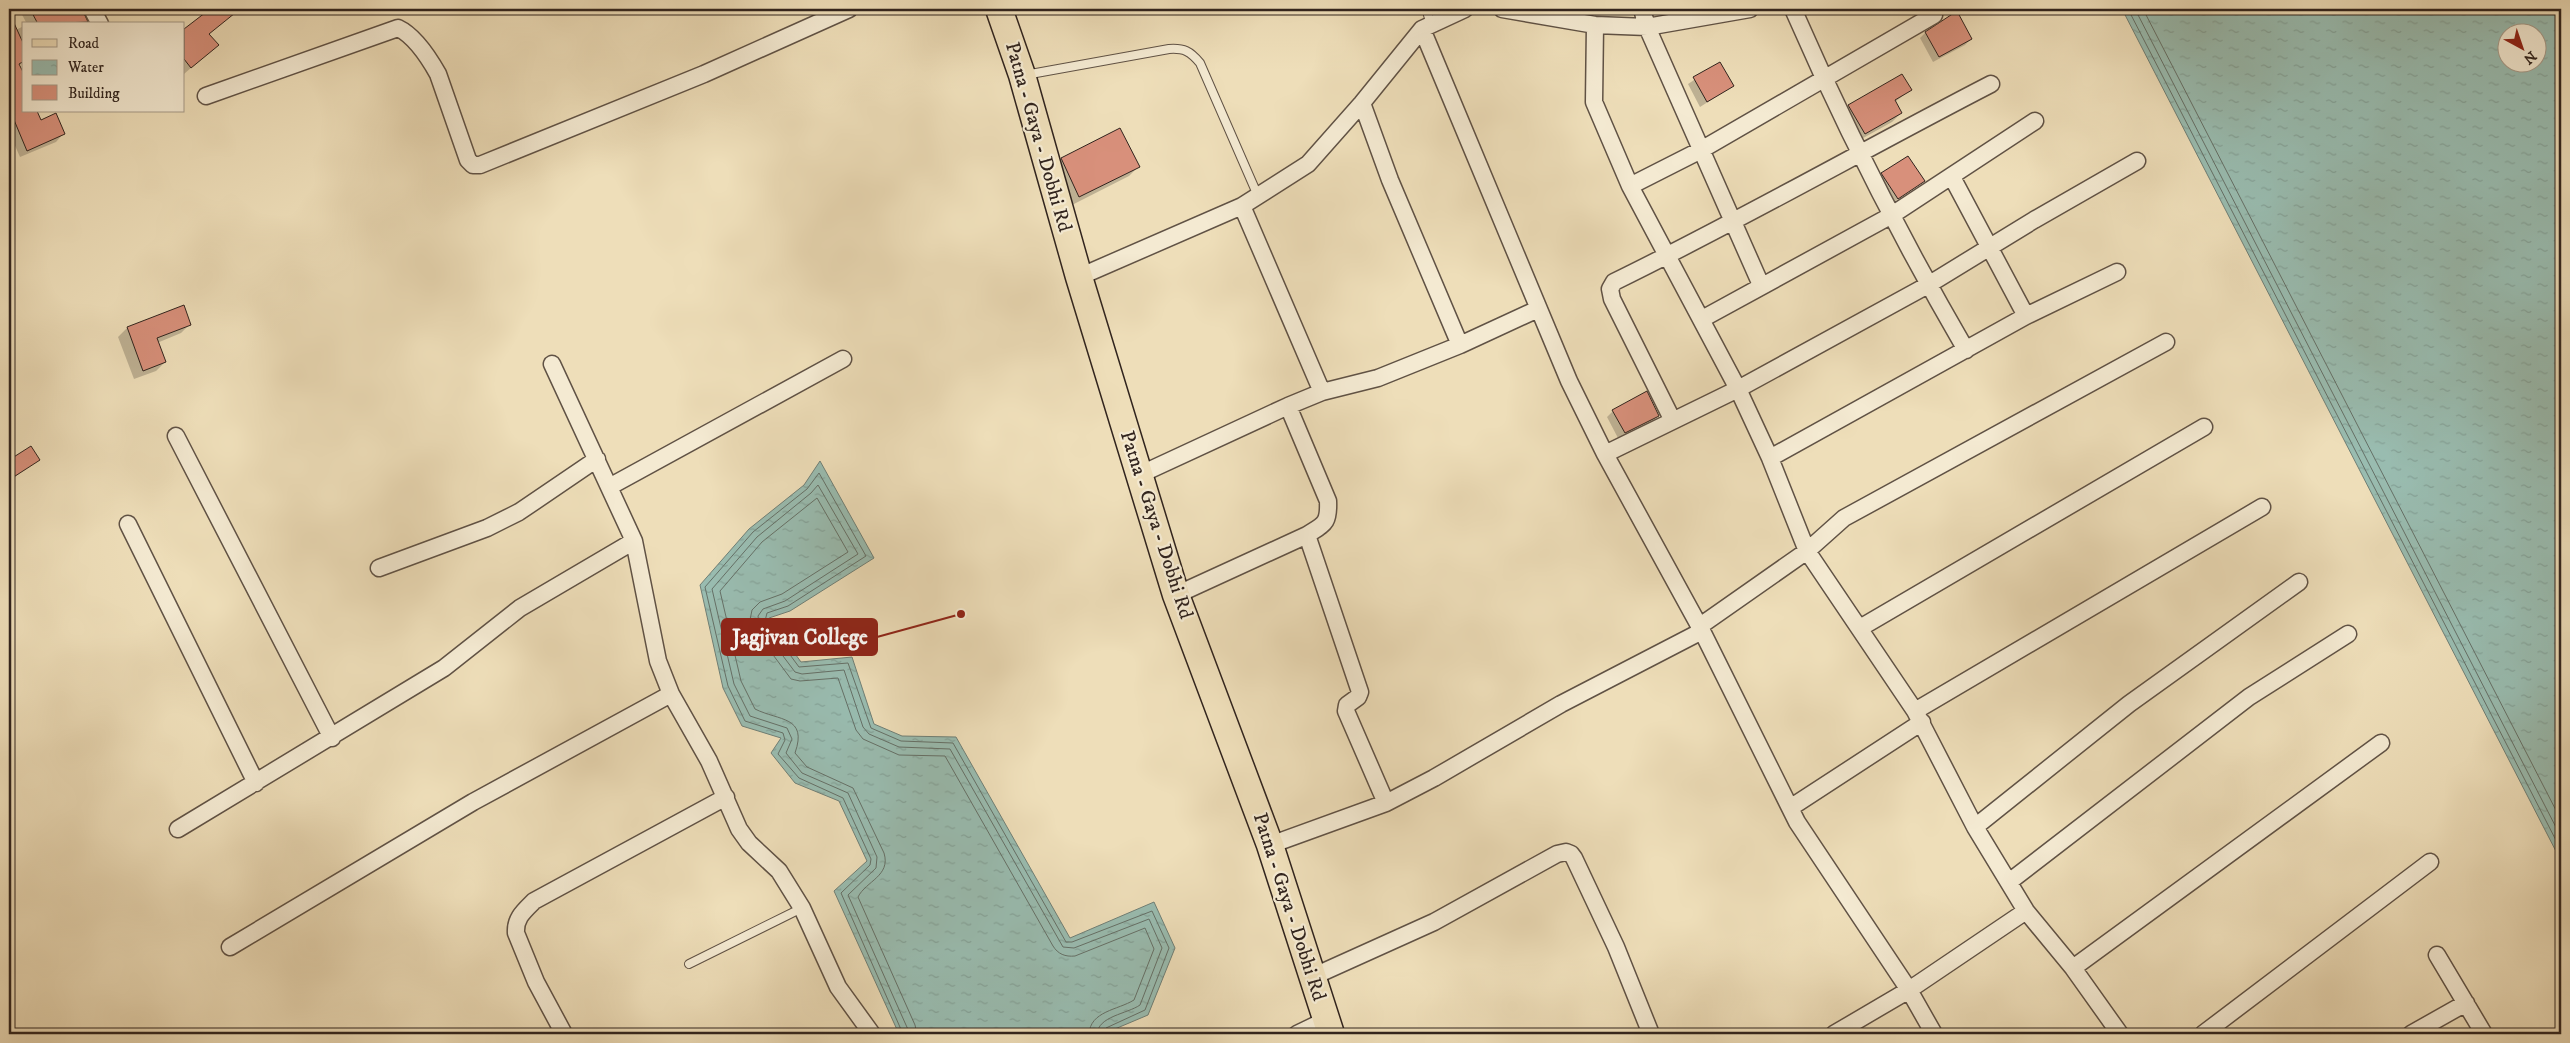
<svg xmlns="http://www.w3.org/2000/svg" width="2570" height="1043" font-family="'IM FELL DW Pica',serif">
	<style>
		.water { fill: url(#water-ripples); stroke: #6f7f76; fill-rule: evenodd }
		.shadow { fill: #0003 }
		.lines { fill: none; stroke-linecap: round; stroke-linejoin: round }
		.shore { stroke: #657067; stroke-width: 1 }
		.building { fill: #d8907b; stroke: #31241e }
		.lane-casing { stroke: #605245; stroke-width: 10 }
		.street-casing { stroke: #605245; stroke-width: 19 }
		.primary-casing { stroke: #31241e; stroke-width: 29 }
		.lane { stroke: #f4ead2; stroke-width: 8 }
		.street { stroke: #f4ead2; stroke-width: 16 }
		.primary { stroke: #eedeb9; stroke-width: 26 }
		.labels { text-anchor: middle; dominant-baseline: central; stroke-width: 4.5; stroke-linejoin: round; paint-order: stroke }
		.street-label { font-size: 20px; fill: #31241e; stroke: #f4ead2 }
		.leader { fill: none; stroke: #8f2418; stroke-width: 2 }
		.callout-dot { fill: #8f2418; stroke: #f4ead2; stroke-width: 2 }
		.callout { fill: #8f2418; stroke: #8f2418; stroke-width: 2 }
		.callout-label { font-size: 21px; text-anchor: middle; font-weight: bold; fill: #fff }
	</style>
	<defs>
		<pattern id="water-ripples" width="26" height="14" patternUnits="userSpaceOnUse" patternTransform="scale(1.25)"><rect width="26" height="14" fill="#99bcb0"/><path d="M2 4q2-2 4 0t4 0M15 11q2-2 4 0t4 0" fill="none" stroke="#84a197"/></pattern>
	</defs>
	<rect width="100%" height="100%" fill="#eedeb9"/>
	<filter id="stains"><feTurbulence type="fractalNoise" baseFrequency=".004" numOctaves="4"/><feColorMatrix values="0 0 0 0 .2 0 0 0 0 .09 0 0 0 0 .02 0 0 0 .5 -.17"/></filter>
	<radialGradient id="worn" r=".72"><stop offset=".6" stop-color="#630" stop-opacity="0"/><stop offset="1" stop-color="#630" stop-opacity=".3"/></radialGradient>
	<!-- water -->
	<path class="water" d="M2122,9H2561V861ZM2508,32H2538V62H2508Z
		M820,461L874,558L790,611L769,618L801,662L852,657L874,724L902,736L956,737L1070,938L1154,902L1175,948L1148,1015L1103,1034H899L834,891L867,861L839,801L795,783L771,753L781,738L742,726L723,688L700,585L749,529L804,485Z"/>
	<!-- shadow -->
	<path class="shadow" d="M19,9H81L86,22L84,24H27Z
		M212,9H224L230,16L208,35L217,45L184,74V31Z
		M24,26V63L18,66L24,111L63,134L56,142L20,157L9,132V33Z
		M1926,32L1971,39L1965,45L1933,62L1920,38Z
		M1720,63L1733,86L1700,107L1688,84Z
		M1910,90L1895,102L1901,113L1892,122L1856,142L1840,115L1849,106Z
		M1062,159L1138,167L1129,176L1070,206L1053,168Z
		M1882,174L1924,181L1891,204L1876,180Z
		M184,307L190,324L181,333L157,343L165,362L156,371L134,379L118,337L127,328Z
		M1613,411L1658,416L1652,422L1618,438L1607,417Z
		M30,448L38,460L9,481V461Z"/>
	<g class="lines">
		<!-- shore -->
		<path class="shore" d="M2128,9L2561,850
			M2135,9L2561,837
			M2143,9L2561,820
			M903,1034L841,893L870,865L871,859L843,798L799,778L778,754L785,740L783,733L745,721L728,686L705,587L753,532L807,489L819,473L866,556L788,606L767,613L765,621L799,667L848,663L871,728L901,741L953,743L1066,942H1072L1152,911L1169,948L1145,1010L1106,1028L1103,1034
			M910,1034L848,895L876,868L877,857L848,793L802,773L786,753L792,739L787,728L750,716L734,684L712,589L757,537L811,493L818,485L858,554L785,601L763,609L758,616L759,624L795,672L802,674L844,670L863,727L869,734L899,747L950,749L1063,947L1074,948L1149,919L1162,948L1140,1005C1127,1014 1098,1016 1097,1034
			M917,1034L915,1025L858,897C866,881 891,876 884,853L853,788L807,767L795,753C808,716 779,721 755,709L741,681L720,591L762,542L817,498L848,552L782,594L760,602L752,610L750,620L753,628L791,679L800,681L838,678L856,730L863,739L899,755L945,756L1053,946C1058,954 1065,957 1075,956L1145,928L1154,949L1134,1000C1118,1010 1090,1011 1089,1034"/>
	</g>
	<!-- building -->
	<path class="building" d="M30,9H82L88,22L38,24Z
		M210,9H240L209,34L219,45L191,68L184,59V29Z
		M1957,11L1972,39L1939,57L1925,32Z
		M9,12L24,45V61L19,64L24,74V111H37L41,120L56,113L65,134L27,151L9,108Z
		M1720,62L1734,86L1707,102L1693,77Z
		M1902,74L1912,90L1895,100L1902,113L1865,134L1848,105Z
		M1120,128L1140,167L1079,197L1061,158Z
		M1908,156L1925,181L1898,199L1881,173Z
		M184,305L191,325L157,338L166,362L143,371L127,327Z
		M1647,391L1659,416L1625,433L1612,410Z
		M31,446L40,460L9,480V460Z"/>
	<g class="lines">
		<defs>
			<path id="lane" d="M1426,9L1431,24
				M1025,75L1169,49C1184,48 1190,51 1200,63L1258,196
				M689,964L802,908"/>
			<path id="street" d="M92,9L100,24
				M1502,9L1595,25L1647,27L1750,9
				M1642,9L1647,27L1761,285
				M1793,9C1844,126 1902,240 1966,350
				M1595,25L1594,102L1630,186L1738,389L1770,458L1807,551L1915,711L1975,827L2026,911L2073,968L2120,1034
				M1422,29L1569,381L1605,454L1702,631L1797,822L1909,990L1934,1034
				M206,96L398,28C415,36 429,58 438,74L468,160L473,165H480L704,74L849,9
				M1362,103L1390,180L1460,345
				M1952,177L2026,316
				M1630,186L1701,150L1934,15
				M1242,206L1322,392
				M1079,277L1242,206L1308,164L1362,103L1422,29L1465,9
				M1702,319L1892,215L2035,121
				M552,364L634,541L658,661L671,694L709,761L739,829L749,843L779,871L802,908L838,987L872,1034
				M1672,419L1612,299L1610,289L1614,282C1741,220 1865,149 1991,84
				M176,436L332,738
				M1605,454L1738,389L1928,285L2034,220L2137,161
				M1770,458L2026,316L2117,272
				M1139,475L1288,406L1322,392L1378,378L1460,345L1538,309
				M609,487L843,359
				M128,524L256,783
				M1307,535L1360,692L1358,697L1347,705L1346,711L1386,803
				M379,568L487,528L519,512L597,459
				M1176,595L1307,535C1324,524 1329,524 1328,501L1288,406
				M1700,626L1807,551L1844,518L2166,342
				M1860,628L2204,427
				M1915,711L2262,507
				M1790,808L1922,722
				M1975,827L2129,704L2299,582
				M178,829L444,668L520,608L634,541
				M1270,845L1386,803L1434,778L1561,704L1702,631
				M2009,882L2249,697L2348,634
				M230,947L473,802L671,694
				M2437,955L2484,1034
				M2073,968L2381,743
				M1312,977L1434,922L1557,854L1566,852L1571,854L1574,858L1616,947L1651,1034
				M564,1034L536,982L516,933C515,918 524,911 534,901L726,797
				M1297,1034L1326,1020
				M1834,1034L1909,990L2026,911
				M2203,1034L2430,862
				M2411,1034L2466,1003"/>
			<path id="primary" d="M999,9L1022,75L1079,277L1176,595L1270,845L1331,1034"/>
		</defs>
		<!-- lane casing -->
		<use href="#lane" class="lane-casing"/>
		<!-- street casing -->
		<use href="#street" class="street-casing"/>
		<!-- primary casing -->
		<use href="#primary" class="primary-casing"/>
		<!-- lane -->
		<use href="#lane" class="lane"/>
		<!-- street -->
		<use href="#street" class="street"/>
		<!-- primary -->
		<use href="#primary" class="primary"/>
	</g>
	<g class="labels">
		<!-- street labels -->
		<g class="street-label">
			<text transform="translate(1038 137) rotate(74)">Patna - Gaya - Dobhi Rd</text>
			<text transform="translate(1156 525) rotate(72)">Patna - Gaya - Dobhi Rd</text>
			<text transform="translate(1289 907) rotate(72)">Patna - Gaya - Dobhi Rd</text>
		</g>
	</g>
	<!-- callouts -->
	<path class="leader" d="M961 614L877 637"/>
	<circle class="callout-dot" cx="961" cy="614" r="5"/>
	<rect class="callout" x="722" y="619" width="155" height="36" rx="5"/>
	<g class="callout-label">
		<text x="800" y="644">Jagjivan College</text>
	</g>
	<!-- margin -->
	<rect width="2570" height="1043" fill="none" stroke="#eedeb9" stroke-width="30"/>
	<rect x="10" y="10" width="2550" height="1023" fill="none" stroke="#31241e" stroke-width="2.5"/>
	<rect x="15" y="15" width="2540" height="1013" fill="none" stroke="#31241e"/>
	<!-- legend -->
	<rect x="22" y="22" width="162" height="90" fill="#f4ead2" stroke="#a69b8a"/>
	<rect x="32" y="39" width="25" height="8" fill="#eedeb9" stroke="#a69b8a"/>
	<text x="68" y="48" font-size="15" fill="#31241e">Road</text>
	<rect x="32" y="60" width="25" height="15" fill="url(#water-ripples)" stroke="#a69b8a"/>
	<text x="68" y="72" font-size="15" fill="#31241e">Water</text>
	<rect x="32" y="85" width="25" height="15" fill="#d8907b" stroke="#a69b8a"/>
	<text x="68" y="98" font-size="15" fill="#31241e">Building</text>
	<!-- north arrow -->
	<g transform="translate(2522 48) rotate(140)"><circle r="24" fill="#f4ead2" stroke="#a69b8a"/>
	<path d="M0-4L9 19L0 12L-9 19Z" fill="#8f2418"/>
	<text y="-8" font-size="14" font-weight="bold" text-anchor="middle" fill="#31241e">N</text>
	</g>
	<rect width="100%" height="100%" filter="url(#stains)"/>
	<rect width="100%" height="100%" fill="url(#worn)"/>
</svg>
